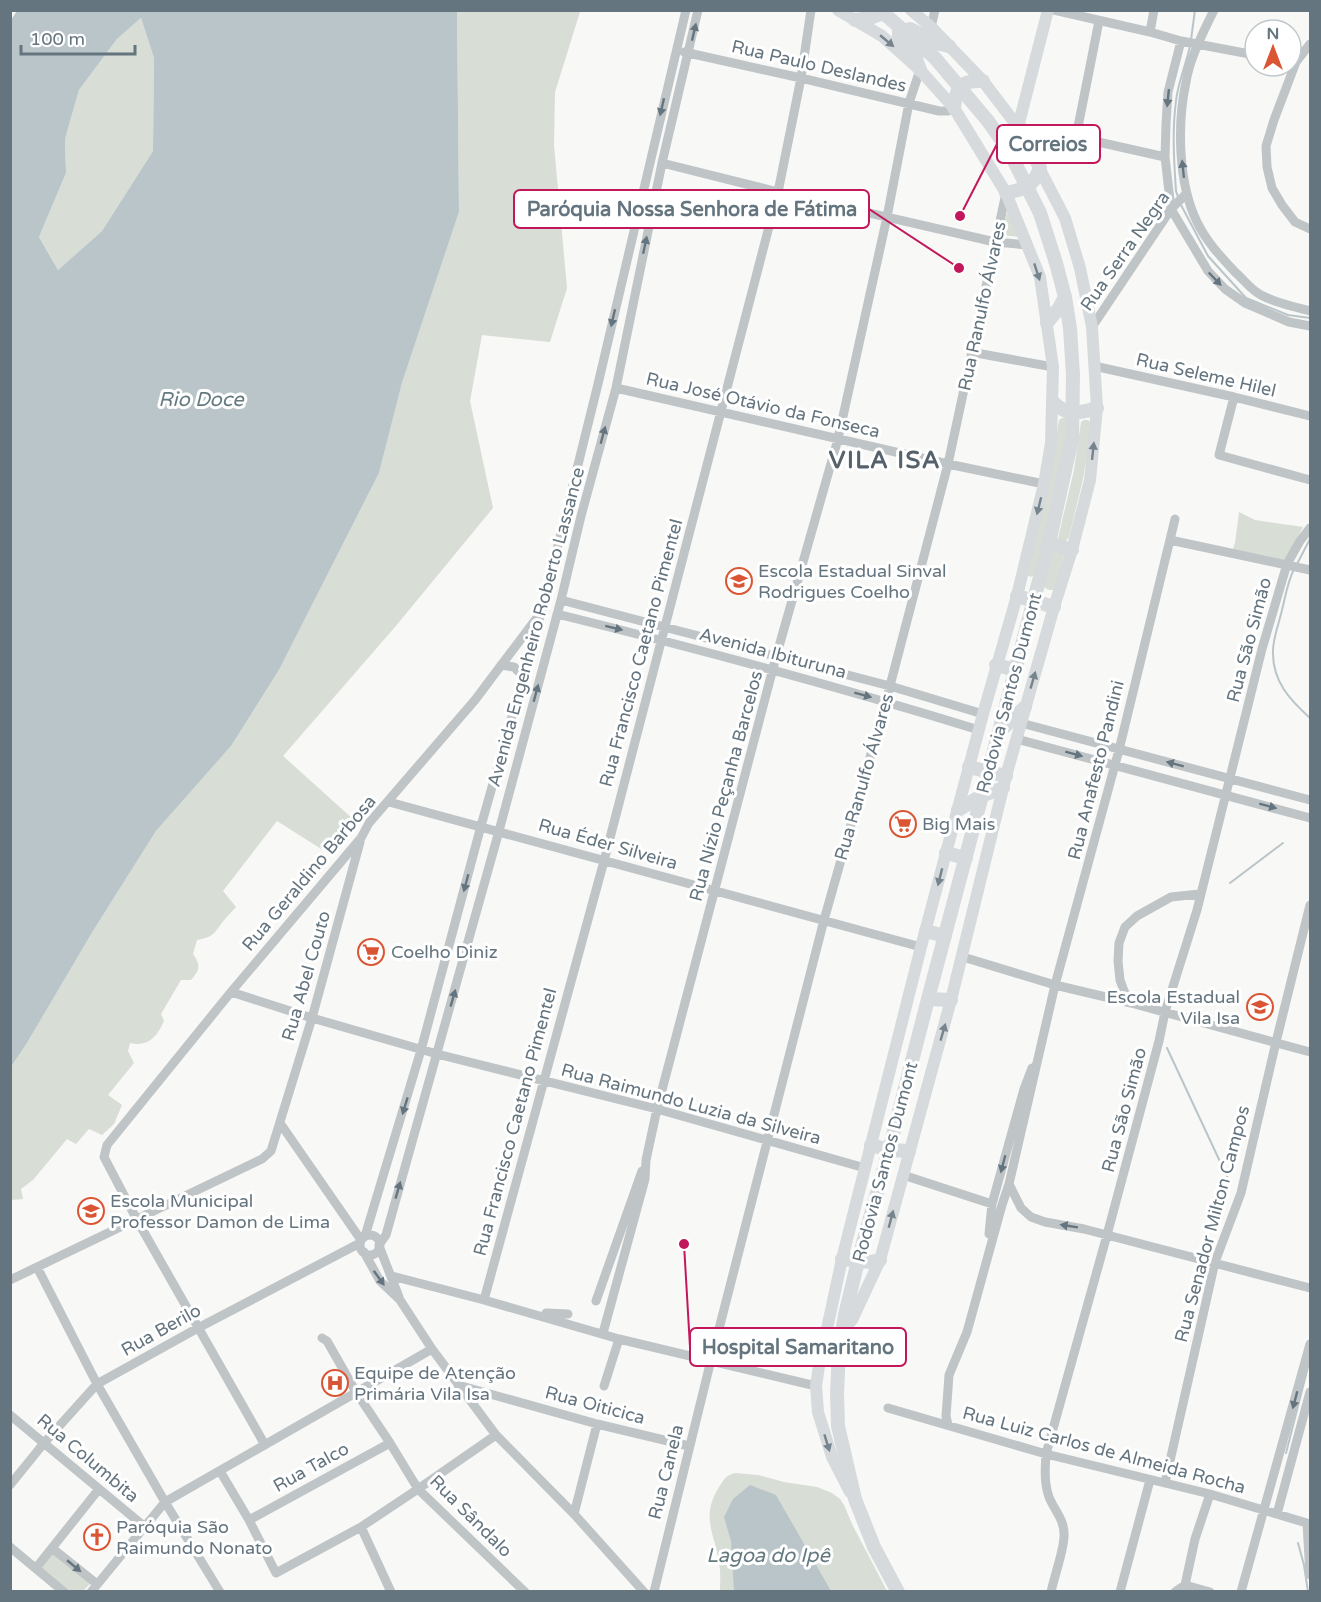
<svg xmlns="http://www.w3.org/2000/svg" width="1321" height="1602" font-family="'Varela Round',sans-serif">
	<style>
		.green { fill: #d8ddd5 }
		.water { fill: #b9c5c9; fill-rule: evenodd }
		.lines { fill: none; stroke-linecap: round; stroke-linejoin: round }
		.stream { stroke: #b9c5c9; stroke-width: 2 }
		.minor { stroke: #bfc4c7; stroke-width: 9 }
		.major { stroke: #d6dadd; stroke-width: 12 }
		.highway { stroke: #d6dadd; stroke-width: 14 }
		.oneway { fill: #65757f }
		.oneway2 { fill: #76848d }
		.labels { text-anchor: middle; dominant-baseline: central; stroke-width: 6; stroke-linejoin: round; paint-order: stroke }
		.street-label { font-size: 18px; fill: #65757f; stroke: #fff }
		.poi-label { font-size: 18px; fill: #65757f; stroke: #fff; text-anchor: start }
		.water-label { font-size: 20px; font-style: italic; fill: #657a80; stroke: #fff }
		.district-label { font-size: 24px; font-weight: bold; letter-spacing: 1.5px; fill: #56626b; stroke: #fff }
		.leader { fill: none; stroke: #c2185b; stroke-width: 2 }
		.callout-dot { fill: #c2185b; stroke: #fff; stroke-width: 2 }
		.callout { fill: #fff; stroke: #c2185b; stroke-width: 2 }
		.callout-label { font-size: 20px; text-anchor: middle; font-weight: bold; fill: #65757f }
	</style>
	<rect width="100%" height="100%" fill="#f8f8f6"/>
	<!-- green -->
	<path class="green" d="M575,10L580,12L555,92L554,145L567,288L550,342L482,335L470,401L493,508L395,627L283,756L353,819L326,852L277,821L223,891L236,907C233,911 228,915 225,919C213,933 217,936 197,940L193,954C201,965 200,970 191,980H181L161,1014L164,1021C157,1037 148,1047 130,1043L128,1051L134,1063L108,1095L122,1105L114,1124L102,1135L89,1129L76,1144L67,1139L33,1180L21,1189L23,1199L11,1200V1067L27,1043L93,931L156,831L231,746L279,670L379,473L402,383L459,212L457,11Z
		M141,18L154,58L153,151L102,231L58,270L39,237L66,173L65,139L79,90L117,39Z
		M1007,212L1012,218L1020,237L1001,235Z
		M1067,417L1064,457L1035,574L1031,577L1027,575L1050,478L1059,420L1062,418Z
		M1084,420H1088L1091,423V430L1083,479L1069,537L1066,541H1060L1058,538L1074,470L1081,422Z
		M1239,512L1255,520L1303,527L1285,562L1232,551L1235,543Z
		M1052,551H1062L1064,555L1054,590C1049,590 1046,590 1043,585Z
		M735,1473L758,1475L784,1482L817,1487L832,1493L840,1499L844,1505L852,1524L887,1591H720C720,1582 721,1573 719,1563C715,1533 700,1518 719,1487C725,1478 725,1476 735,1473Z
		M52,1549L91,1583L83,1591H66L38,1568Z"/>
	<!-- water -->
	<path class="water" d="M17,11H457L459,212L402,383L379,473L279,670L231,746L156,831L93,931L27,1043L11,1067L10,21ZM141,18L154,58L153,151L102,231L58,270L39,237L66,173L65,139L79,90L117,39Z
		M750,1485L776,1495L831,1591H734L731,1541L724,1517L733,1499Z"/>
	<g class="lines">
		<!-- stream -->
		<path class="stream" d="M1191,40L1195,10
			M1178,197L1176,191C1174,161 1172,131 1176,101C1178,82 1186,65 1190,46
			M1181,205L1208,256L1246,298L1288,315L1310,318
			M1297,564L1310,539
			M1294,569C1287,583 1285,599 1281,614C1278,626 1273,639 1273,651C1272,681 1290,700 1310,718
			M1230,883L1283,843
			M1167,1048L1230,1183
			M1286,1453L1310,1359
			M1298,1543L1304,1565L1308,1592"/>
		<!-- minor -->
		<path class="minor" d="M1054,10L1150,32L1181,41L1255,55
			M1214,10C1203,33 1190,57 1186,82C1177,124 1178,183 1197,222C1206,241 1221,257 1235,272C1242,278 1248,286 1255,291C1267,301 1295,307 1310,311
			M931,27L935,10
			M1150,32L1154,10
			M1181,41L1168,92L1166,124L1165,157L1171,209L1208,271L1225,289L1245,303L1289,322L1310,326
			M1310,44L1296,62L1274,120L1266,146L1267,167L1272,188L1282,205L1295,222L1310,229
			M684,52L801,78L939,111H948L954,108
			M1018,127L1076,137L1165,157
			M1076,137L1099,21
			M662,163L778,192L995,242L1028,245
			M1092,327L1171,209L1186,194
			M971,352L1053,367
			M1094,366L1234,397L1310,416
			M616,388L948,464L1044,484
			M1234,397L1219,455L1310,480
			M1170,540L1310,570
			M561,600L890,686L983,714
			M557,614C699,649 840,687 979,730
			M501,665L514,667L523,676
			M1021,723L1310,800
			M1017,739L1310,818
			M389,802L921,947
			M963,957L1055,985L1131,1003L1310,1052
			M231,992L312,1018L437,1054L657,1109L865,1168
			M1131,1003L1124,991L1120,980L1118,961L1119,943L1125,927L1137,916L1171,897L1200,894
			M280,1123L361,1240
			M903,1175L992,1204
			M1009,1184L1021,1208L1031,1217L1045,1222L1084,1229L1310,1288
			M989,1234L992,1204L1024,1089L1032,1068
			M360 1245a10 10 0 1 1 20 0a10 10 0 1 1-20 0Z
			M365,1236L421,1050L481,826L542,610L598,384L686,10
			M379,1245L386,1235L499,831L561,600L581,516L616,388L662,163L698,10
			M379,1246L399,1297
			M364,1252L380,1281L400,1300L432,1349L496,1435L574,1514L644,1592
			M37,1267L97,1384L165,1502L220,1592
			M392,1276L484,1300L619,1339L816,1386
			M10,1280L262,1159L271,1151L312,1018L360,842
			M484,1300L604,861L778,192L801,78L811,10
			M596,1301L642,1171
			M546,1313L568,1314
			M603,1333L645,1179L646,1160L657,1109L776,657L838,439L887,217L909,103L920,70
			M322,1338L327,1341L356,1392L390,1443L418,1489L525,1592
			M458,1385L597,1424L689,1446
			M604,1386L619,1339
			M888,1408L1046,1454L1210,1494L1310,1524
			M10,1415L145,1527
			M948,1425L946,1416L949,1375L967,1332L1002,1205L1009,1184L1055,985L1119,750L1175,519
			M265,1445L137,1220L104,1157L107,1145L231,992L361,838L369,823L475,700L539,615
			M220,1471L249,1520L276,1573L361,1527L418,1489L496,1435
			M1165,1483L1215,1262L1241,1193L1276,1042L1310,905
			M10,1485L44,1443L97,1384L198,1328L360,1243
			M574,1514L597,1424
			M1277,1514L1310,1392
			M249,1520L390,1443
			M1307,1523L1310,1575
			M361,1527L391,1592
			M10,1547L64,1592
			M52,1548L97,1584
			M36,1568L99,1489
			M91,1592L165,1502L432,1349
			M654,1592L711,1360L824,920L886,701L948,464L1006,193
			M1051,1592C1054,1577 1064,1550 1064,1536C1065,1520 1054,1510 1049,1497C1044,1483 1045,1469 1046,1454L1107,1235L1159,1041L1165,1012L1197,910L1262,649L1287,564L1300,541L1310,528
			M1120,1592L1150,1480
			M1175,1592L1185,1585L1210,1592
			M1188,1592L1185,1585L1195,1539L1210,1494
			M1241,1592L1310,1344"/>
		<!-- major -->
		<path class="major" d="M838,10L882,36L920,70L954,108L1006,193L1040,277L1053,367L1051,443L1044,484L1017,596L983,714L921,947L842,1259L819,1366L816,1386L818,1412L832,1457L850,1492
			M1018,127L1048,10
			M842,1330L852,1320L880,1260L951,1000L1006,776L1054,607L1072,550L1090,480L1097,408L1092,327L1080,268L1065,218L1018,127L983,81L931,27L911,10"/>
		<!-- highway -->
		<path class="highway" d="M880,10L935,58L988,121L1009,151L1040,213L1056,263L1065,297L1070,328L1073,375L1072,439L1049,543L928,999L889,1150L858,1261L845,1315L839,1351L837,1393L838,1426L855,1499L874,1547L898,1592
			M855,20L870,18L884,13
			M910,29L940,44L949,46
			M899,30V35L916,59L920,70
			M954,108C956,86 961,80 983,81
			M1006,193C1025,189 1033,187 1040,168
			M1047,323L1059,308L1065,297
			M1053,402C1069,417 1076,414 1097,408
			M1049,543L1072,550
			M1017,596L1054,607
			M996,665L1016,670
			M1000,731L1025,707
			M969,767L1006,776
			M958,810L981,796L1003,788
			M946,853L966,858
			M926,931L945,936
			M928,999L951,1000
			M871,1145L889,1150L909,1151
			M842,1259L870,1262L880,1260"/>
	</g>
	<!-- one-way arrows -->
	<defs><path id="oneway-solid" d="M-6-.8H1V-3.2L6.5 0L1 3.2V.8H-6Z" transform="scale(1.5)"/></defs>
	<g class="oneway">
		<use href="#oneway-solid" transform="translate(694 32) rotate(-77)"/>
		<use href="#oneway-solid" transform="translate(1168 98) rotate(96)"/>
		<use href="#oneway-solid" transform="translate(662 107) rotate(103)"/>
		<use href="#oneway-solid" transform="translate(1183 169) rotate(-96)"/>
		<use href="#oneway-solid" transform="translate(645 245) rotate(-78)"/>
		<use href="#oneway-solid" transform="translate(1215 279) rotate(46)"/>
		<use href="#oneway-solid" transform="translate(613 318) rotate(103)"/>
		<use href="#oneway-solid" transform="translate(603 435) rotate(-75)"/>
		<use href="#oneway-solid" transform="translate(614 628) rotate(14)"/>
		<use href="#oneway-solid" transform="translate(536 693) rotate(-75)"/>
		<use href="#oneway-solid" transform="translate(863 695) rotate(15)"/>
		<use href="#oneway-solid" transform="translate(1074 754) rotate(15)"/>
		<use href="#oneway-solid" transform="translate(1175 764) rotate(-165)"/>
		<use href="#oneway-solid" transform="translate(1268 806) rotate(15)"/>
		<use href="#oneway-solid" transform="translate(466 883) rotate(105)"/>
		<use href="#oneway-solid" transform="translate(453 998) rotate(-74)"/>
		<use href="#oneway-solid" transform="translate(405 1106) rotate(107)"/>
		<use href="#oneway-solid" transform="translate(1003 1164) rotate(105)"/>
		<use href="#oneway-solid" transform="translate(398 1190) rotate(-74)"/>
		<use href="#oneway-solid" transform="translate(1069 1226) rotate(-171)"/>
		<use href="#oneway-solid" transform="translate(379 1278) rotate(54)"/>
		<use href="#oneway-solid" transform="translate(1295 1400) rotate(105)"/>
		<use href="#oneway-solid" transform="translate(74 1566) rotate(40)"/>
	</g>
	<g class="oneway2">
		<use href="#oneway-solid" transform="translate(887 41) rotate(40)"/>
		<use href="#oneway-solid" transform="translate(1037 272) rotate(72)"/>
		<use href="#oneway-solid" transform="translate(1093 451) rotate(-84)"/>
		<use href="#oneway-solid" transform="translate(1039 506) rotate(104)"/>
		<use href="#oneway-solid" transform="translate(1033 680) rotate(-74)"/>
		<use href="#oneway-solid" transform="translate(940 877) rotate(104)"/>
		<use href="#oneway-solid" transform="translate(943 1032) rotate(-74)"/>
		<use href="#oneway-solid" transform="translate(891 1219) rotate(-75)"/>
		<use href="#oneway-solid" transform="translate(827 1443) rotate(73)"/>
	</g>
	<!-- icons -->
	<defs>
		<symbol id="school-ring" viewBox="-11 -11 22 22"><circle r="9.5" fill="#fff" stroke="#da5534" stroke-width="1.5"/><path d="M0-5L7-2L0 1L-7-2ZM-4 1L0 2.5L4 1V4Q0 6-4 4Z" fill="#da5534"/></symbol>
		<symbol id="supermarket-ring" viewBox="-11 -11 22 22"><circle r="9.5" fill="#fff" stroke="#da5534" stroke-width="1.5"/><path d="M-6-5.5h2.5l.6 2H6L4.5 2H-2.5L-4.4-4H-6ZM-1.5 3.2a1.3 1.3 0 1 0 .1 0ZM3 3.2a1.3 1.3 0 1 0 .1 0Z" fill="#da5534"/></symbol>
		<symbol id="hospital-ring" viewBox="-11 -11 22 22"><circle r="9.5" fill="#fff" stroke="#da5534" stroke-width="1.5"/><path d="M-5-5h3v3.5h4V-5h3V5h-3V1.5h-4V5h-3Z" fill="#da5534"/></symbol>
		<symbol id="church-ring" viewBox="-11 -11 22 22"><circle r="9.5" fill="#fff" stroke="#da5534" stroke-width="1.5"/><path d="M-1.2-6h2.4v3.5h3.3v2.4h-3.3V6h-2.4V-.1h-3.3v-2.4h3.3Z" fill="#da5534"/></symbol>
	</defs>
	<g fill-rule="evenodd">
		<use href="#school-ring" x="724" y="566" width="30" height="30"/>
		<use href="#supermarket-ring" x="888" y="809" width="30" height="30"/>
		<use href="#supermarket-ring" x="356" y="937" width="30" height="30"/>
		<use href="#school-ring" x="1245" y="992" width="30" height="30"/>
		<use href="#school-ring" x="76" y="1196" width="30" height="30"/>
		<use href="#hospital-ring" x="320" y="1368" width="30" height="30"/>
		<use href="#church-ring" x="82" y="1522" width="30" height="30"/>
	</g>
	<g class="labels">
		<!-- street labels -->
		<g class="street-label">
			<text transform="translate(819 66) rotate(13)">Rua Paulo Deslandes</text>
			<text transform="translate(1125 251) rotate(-55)">Rua Serra Negra</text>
			<text transform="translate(982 306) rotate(-78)">Rua Ranulfo Álvares</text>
			<text transform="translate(1206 375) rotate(13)">Rua Seleme Hilel</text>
			<text transform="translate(763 405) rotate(13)">Rua José Otávio da Fonseca</text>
			<text transform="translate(536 627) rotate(-75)">Avenida Engenheiro Roberto Lassance</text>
			<text transform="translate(1249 640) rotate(-75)">Rua São Simão</text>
			<text transform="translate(641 653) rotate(-75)">Rua Francisco Caetano Pimentel</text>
			<text transform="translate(773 653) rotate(15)">Avenida Ibituruna</text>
			<text transform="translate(1009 693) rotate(-75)">Rodovia Santos Dumont</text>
			<text transform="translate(1096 770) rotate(-76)">Rua Anafesto Pandini</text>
			<text transform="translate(864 777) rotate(-74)">Rua Ranulfo Álvares</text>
			<text transform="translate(726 786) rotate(-75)">Rua Nízio Peçanha Barcelos</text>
			<text transform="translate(608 844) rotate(16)">Rua Éder Silveira</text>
			<text transform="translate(309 873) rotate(-50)">Rua Geraldino Barbosa</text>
			<text transform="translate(306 976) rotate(-74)">Rua Abel Couto</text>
			<text transform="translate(691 1104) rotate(15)">Rua Raimundo Luzia da Silveira</text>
			<text transform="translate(1124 1110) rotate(-75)">Rua São Simão</text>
			<text transform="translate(515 1122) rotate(-75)">Rua Francisco Caetano Pimentel</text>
			<text transform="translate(885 1162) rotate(-75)">Rodovia Santos Dumont</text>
			<text transform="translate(1212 1224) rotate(-75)">Rua Senador Milton Campos</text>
			<text transform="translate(161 1330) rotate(-29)">Rua Berilo</text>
			<text transform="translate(595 1405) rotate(15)">Rua Oiticica</text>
			<text transform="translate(1104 1450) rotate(15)">Rua Luiz Carlos de Almeida Rocha</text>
			<text transform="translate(88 1458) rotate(40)">Rua Columbita</text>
			<text transform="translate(311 1467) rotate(-29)">Rua Talco</text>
			<text transform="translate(666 1472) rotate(-76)">Rua Canela</text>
			<text transform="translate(471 1516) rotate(45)">Rua Sândalo</text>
		</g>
		<!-- poi labels -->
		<g class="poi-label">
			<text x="758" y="571">Escola Estadual Sinval<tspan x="758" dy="21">Rodrigues Coelho</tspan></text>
			<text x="922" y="824">Big Mais</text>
			<text x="391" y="952">Coelho Diniz</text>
			<text x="1240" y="997" text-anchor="end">Escola Estadual<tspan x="1240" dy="21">Vila Isa</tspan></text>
			<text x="110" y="1201">Escola Municipal<tspan x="110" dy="21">Professor Damon de Lima</tspan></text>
			<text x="354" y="1373">Equipe de Atenção<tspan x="354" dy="21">Primária Vila Isa</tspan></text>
			<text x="116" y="1527">Paróquia São<tspan x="116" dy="21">Raimundo Nonato</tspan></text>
		</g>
		<!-- water labels -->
		<g class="water-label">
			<text x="201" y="400">Rio Doce</text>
			<text x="768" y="1556">Lagoa do Ipê</text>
		</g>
		<!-- district labels -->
		<g class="district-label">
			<text x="885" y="460">VILA ISA</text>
		</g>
	</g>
	<!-- callouts -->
	<path class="leader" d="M960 216L997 144M959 268L869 209M684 1244L690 1347"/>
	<g class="callout-dot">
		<circle cx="960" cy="216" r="6"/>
		<circle cx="959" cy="268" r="6"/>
		<circle cx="684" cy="1244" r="6"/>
	</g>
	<g class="callout">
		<rect x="997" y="125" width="103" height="38" rx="6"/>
		<rect x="514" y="190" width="355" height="38" rx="6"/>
		<rect x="690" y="1328" width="216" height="38" rx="6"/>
	</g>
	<g class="callout-label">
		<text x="1048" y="151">Correios</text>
		<text x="692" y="216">Paróquia Nossa Senhora de Fátima</text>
		<text x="798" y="1354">Hospital Samaritano</text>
	</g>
	<!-- border -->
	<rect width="1321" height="1602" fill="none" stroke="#65757f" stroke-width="24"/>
	<!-- north arrow -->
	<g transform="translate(1273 48)"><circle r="28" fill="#ffffff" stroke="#c1c8cc" stroke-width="1.5"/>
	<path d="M0-4.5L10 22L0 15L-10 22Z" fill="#da5534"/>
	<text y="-9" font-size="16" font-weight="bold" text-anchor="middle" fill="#65757f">N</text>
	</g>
	<!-- scale -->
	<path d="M21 45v9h114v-9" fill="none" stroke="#65757f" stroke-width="3"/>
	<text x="30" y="45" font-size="18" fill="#65757f" stroke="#ffffff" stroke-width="4.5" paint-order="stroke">100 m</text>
</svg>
